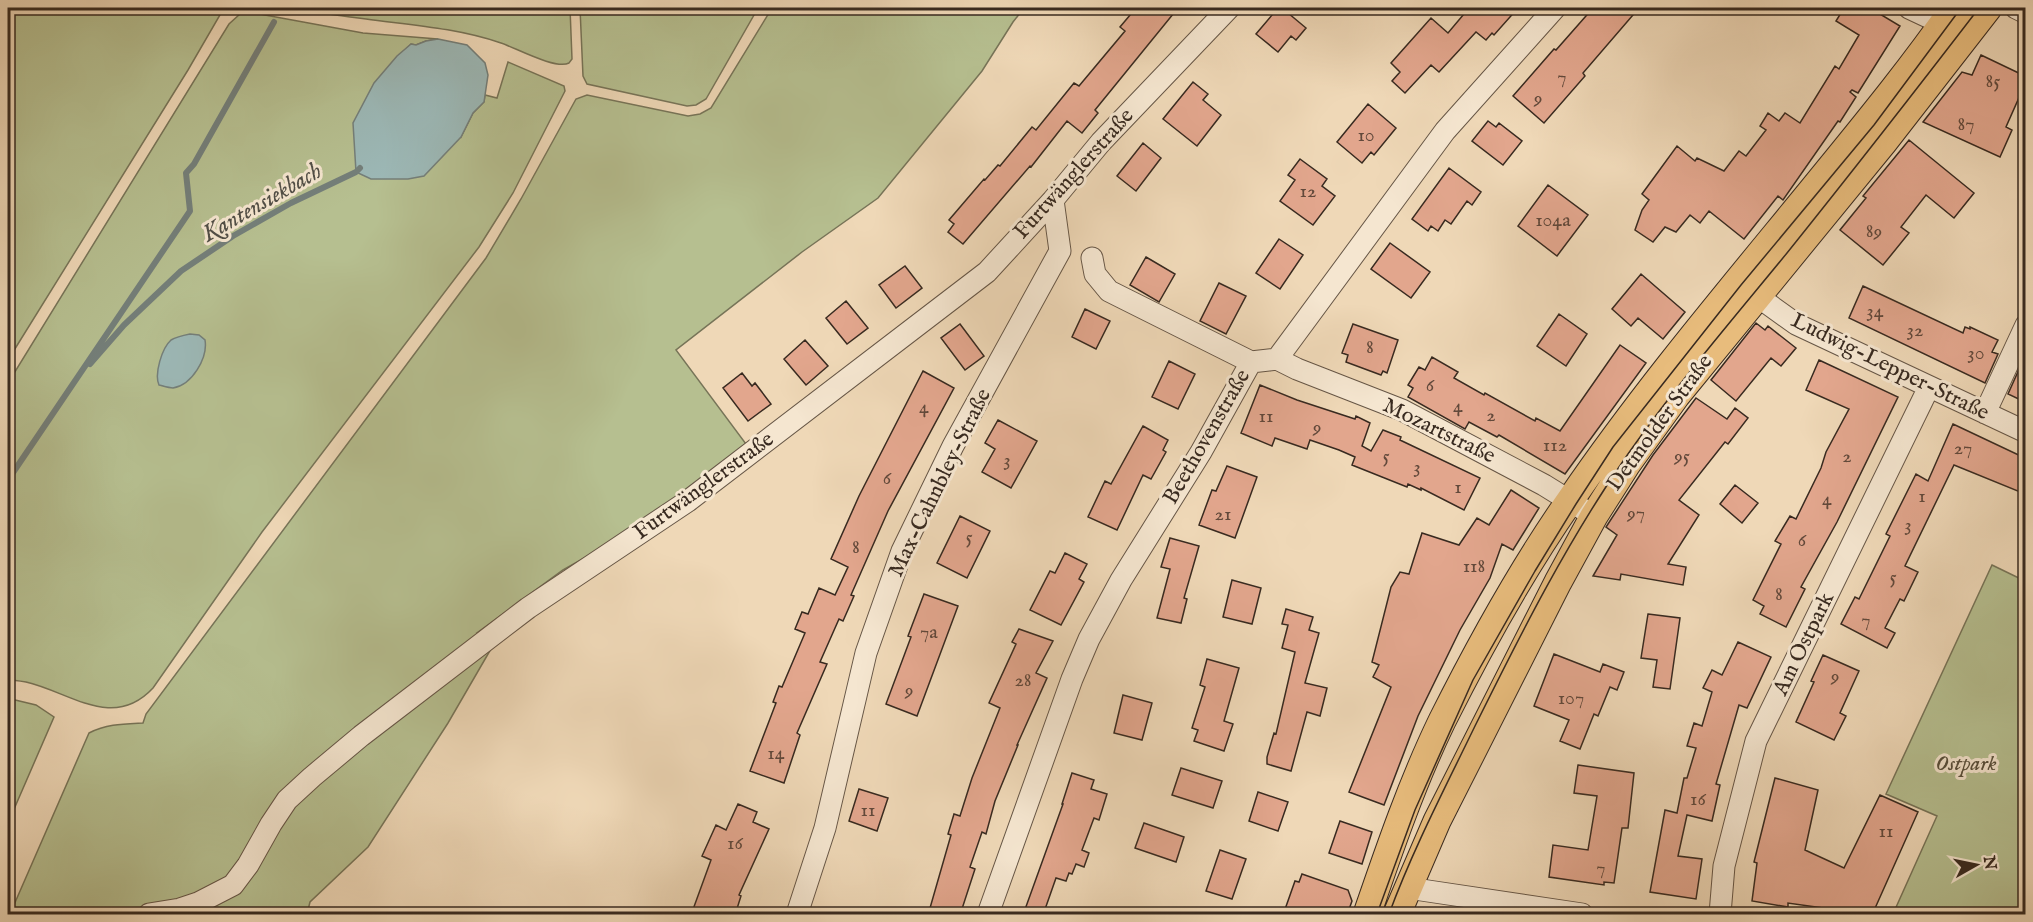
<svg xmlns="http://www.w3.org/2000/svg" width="2033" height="922" font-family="'IM FELL English',serif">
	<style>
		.green { fill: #b6bf90; stroke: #777458; stroke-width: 1.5 }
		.water { fill: #9cb8b6; stroke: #747f7a; stroke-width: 1.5 }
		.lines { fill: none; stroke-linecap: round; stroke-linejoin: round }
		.stream { stroke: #747f7a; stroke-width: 6 }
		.building { fill: #e2a68d; stroke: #382a20; stroke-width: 1.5 }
		.minor-casing { stroke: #665646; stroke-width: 23 }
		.major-casing { stroke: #382a20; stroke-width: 29 }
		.minor { stroke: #f5e6d0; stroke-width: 21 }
		.major { stroke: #e8bc7c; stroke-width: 27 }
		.tram { stroke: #382a20; stroke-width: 1.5 }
		.labels { text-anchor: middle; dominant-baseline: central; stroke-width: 6; stroke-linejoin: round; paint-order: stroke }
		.number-label { font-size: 20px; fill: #62493b }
		.street-label { font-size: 22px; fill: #382a20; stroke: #f5e6d0 }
		.park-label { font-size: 22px; font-style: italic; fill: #584f3c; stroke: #f5e6d0 }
		.water-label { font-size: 24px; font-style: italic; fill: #514e46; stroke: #f5e6d0 }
	</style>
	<rect width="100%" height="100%" fill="#efd8b7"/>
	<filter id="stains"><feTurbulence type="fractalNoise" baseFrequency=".00333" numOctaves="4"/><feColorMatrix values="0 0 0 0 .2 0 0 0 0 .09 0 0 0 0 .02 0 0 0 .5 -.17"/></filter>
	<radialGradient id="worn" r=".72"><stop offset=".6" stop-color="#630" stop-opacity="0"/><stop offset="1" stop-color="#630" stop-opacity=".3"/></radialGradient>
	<!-- green -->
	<path class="green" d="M8,8H224L188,70L8,360Z
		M289,8H570L572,59L569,63C556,70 516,48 501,43C457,28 411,25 366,19C340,16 314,12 289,8Z
		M580,8H758L706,99L696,105L687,106L587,84L583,76Z
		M772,8H1024L1013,22L982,71L878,198L802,252L676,350L749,448L636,529L563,570L477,633L495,642L448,723L368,847L310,902L307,914H10L89,733C107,724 123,724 143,723L146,714L486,258L521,199L576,99L587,95L688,116L700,114L711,108Z
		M254,13L363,33L438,39L426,41L416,45L411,44L407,48L461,137L473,113L484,102L485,95L497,98L508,62L564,86L565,91L513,193L479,247L262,532L153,688C113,731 70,692 26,682C20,681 14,680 8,680V383L229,24L240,14Z
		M1992,565L2025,581V914H1893L1937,816L1886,794Z
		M11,699L36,705L54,717L8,823V718Z"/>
	<!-- water -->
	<path class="water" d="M438,39L467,45L485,63L488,75L484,102L473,113L461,137L424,176L408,179H371L356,172L353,123L374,83L397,56L411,44L416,45L426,41Z
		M190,334L199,335L205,340C208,358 192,385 173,388C169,388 163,386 159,385C154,374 162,348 171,340C176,337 185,335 190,334Z"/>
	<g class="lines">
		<!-- stream -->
		<path class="stream" d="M405,8L407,12
			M90,364L124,325L181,271L233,236L291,203L356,172L360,168
			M8,480L190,211L186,173L194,164L274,22"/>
	</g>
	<!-- building -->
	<path class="building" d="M1136,8H1178L1095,110L1098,113L1082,133L1067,121L1031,167L1030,166L963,244L948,232L954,224L949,220L984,179L985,180L998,165L1000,166L1032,127L1036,130L1074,83L1079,86L1125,31L1120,27Z
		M1278,8H1282L1306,28L1296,40L1291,36L1278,52L1256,34Z
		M1469,8H1518L1494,35L1492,33L1486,40L1476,32L1439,72L1431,65L1405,93L1392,81L1400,72L1391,63L1431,18L1448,33Z
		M1593,8H1639L1583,73L1585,76L1544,123L1513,96L1554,49L1556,50Z
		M1844,8H1870L1900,26L1858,93L1852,90L1850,92L1856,97L1840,122L1838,121L1783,200L1778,196L1744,239L1709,211L1700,223L1690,215L1676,232L1665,227L1653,242L1635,230L1642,210L1649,200L1642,194L1677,146L1695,161L1697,158L1724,171L1739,151L1746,156L1766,130L1760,126L1768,113L1779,121L1785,113L1800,123L1835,66L1839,69L1859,35L1836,21Z
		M1981,55L2025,76V84L2006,127L2012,130L2000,157L1923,122L1962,72L1972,75Z
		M1193,82L1208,94L1203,100L1221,115L1197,146L1163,119Z
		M1368,104L1396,128L1374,155L1371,152L1362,163L1337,142Z
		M1488,121L1496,127L1499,123L1522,141L1503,165L1472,141Z
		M1909,140L1974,193L1954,218L1926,195L1901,227L1909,233L1883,265L1840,230L1866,198L1863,196Z
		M1143,143L1161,158L1136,191L1117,176Z
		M1300,159L1327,179L1322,186L1335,196L1313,225L1280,201L1295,180L1288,175Z
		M1449,168L1481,192L1472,205L1467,201L1451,224L1445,220L1438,231L1431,226L1428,231L1412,219Z
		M1548,185L1588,215L1557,256L1518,226Z
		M1279,239L1303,255L1280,289L1256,273Z
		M1390,243L1430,272L1411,298L1371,269Z
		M1146,257L1175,274L1159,302L1130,285Z
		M905,266L922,288L896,308L879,285Z
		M1641,274L1685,312L1663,339L1638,318L1631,326L1612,309Z
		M1219,283L1246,296L1226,334L1200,321Z
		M1863,286L1963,333L1965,327L1970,329V327L1998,340L1992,352L1998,354L1985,383L1849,318Z
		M846,301L868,328L847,344L826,318Z
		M1085,309L1110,321L1096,349L1072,337Z
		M1559,314L1587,334L1566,366L1537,346Z
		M1756,323L1765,330L1768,326L1796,348L1781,366L1771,358L1736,401L1711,380Z
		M960,324L984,356L965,370L941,338Z
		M1353,324L1398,340L1387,373L1383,371L1381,375L1346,362L1348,355L1342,353Z
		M805,340L828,366L806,385L784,359Z
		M1620,345L1646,363L1565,474L1499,435L1497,437L1469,422L1465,429L1408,397L1413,388L1408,385L1419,367L1425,370L1432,357L1458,372L1454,378L1484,395L1485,393L1535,421L1536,418L1560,431Z
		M1819,360L1898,397L1837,522L1801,587L1805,589L1786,627L1760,614L1764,606L1753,600L1781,544L1775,541L1790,516L1796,519L1821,468L1826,452L1849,409L1806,390Z
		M1169,361L1195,374L1178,409L1152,397Z
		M2021,365L2025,367V402L2008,394Z
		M923,371L954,388L888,511L851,595L854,596L843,621L839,619L820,662L827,664L797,733L800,735L784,783L750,771L776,703L773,702L779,686L782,687L805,633L795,629L802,612L808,614L819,588L835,595L848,567L831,559L859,496Z
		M742,373L752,386L755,383L771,404L748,421L723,388Z
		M1260,385L1297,400L1355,419L1356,416L1370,423L1362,446L1371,451L1383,430L1401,437L1400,440L1480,478L1464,510L1421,488V490L1408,484L1407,487L1352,465L1355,457L1339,450L1310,440L1307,449L1275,438L1272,446L1241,433Z
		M1696,398L1727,419L1735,408L1748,418L1728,444L1725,442L1679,500L1699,515L1668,564L1686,567L1683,585L1621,574L1620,580L1593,576L1617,535L1606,527L1608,524L1653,455Z
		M998,420L1037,441L1011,488L982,472L995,449L985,443Z
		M1953,424L2025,458V494L1954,465L1905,566L1918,572L1904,601L1900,599L1885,628L1895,633L1887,648L1841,624L1855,597L1859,599L1890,536L1886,534L1916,474L1928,481Z
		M1143,426L1168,440L1163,450L1166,452L1151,479L1143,475L1117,530L1088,517L1105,481L1111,484Z
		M1227,466L1257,477L1235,538L1199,525L1212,490L1216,491Z
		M1735,485L1758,503L1742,523L1720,504Z
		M1511,490L1539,508L1513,550L1502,544L1490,578L1460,630L1418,716L1384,805L1349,792L1391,687L1373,677L1379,665L1372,662L1391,587L1400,572L1409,574L1422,533L1459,545L1477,518L1489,525Z
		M960,516L990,531L967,578L937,563Z
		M1170,538L1199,546L1184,598L1187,599L1181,623L1157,618L1170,569L1161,567Z
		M1065,553L1087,564L1079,579L1084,582L1061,625L1030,610L1050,571L1055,573Z
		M1232,580L1261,588L1252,624L1223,617Z
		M924,594L958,606L917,716L886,704L911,637L908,636Z
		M1286,609L1313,617L1309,630L1319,633L1305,683L1327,688L1320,716L1307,712L1291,771L1267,764V757L1274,733L1276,734L1295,652L1282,648L1288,625L1282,624Z
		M1648,614L1680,618L1670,689L1653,687L1657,660L1641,658Z
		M1019,629L1053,641L1036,673L1047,678L1017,745H1018L995,801L986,834L982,832L970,867L975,869L960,915H928L951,835L948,834L954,814L960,816L972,778L1000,708L989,703L1016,644L1012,642Z
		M1738,642L1771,657L1747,708L1739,705L1716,784L1720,785L1712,821L1687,815L1678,856L1702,859L1696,899L1650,892L1665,810L1677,813L1684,778H1687L1696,748L1687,746L1694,723L1702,726L1712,692L1703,688L1712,670L1722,675Z
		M1554,654L1600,672L1603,664L1624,672L1617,690L1610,687L1598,716L1594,714L1580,749L1560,741L1569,720L1534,706Z
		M1823,655L1859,671L1840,713L1846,716L1834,740L1796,722L1814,682L1811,681Z
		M1207,659L1239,668L1224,721L1233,724L1224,751L1194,741L1198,730L1192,728L1205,687L1200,685Z
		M1123,695L1152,703L1142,740L1114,733Z
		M1578,765L1634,773L1628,828H1622L1614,883L1604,882V885L1549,877L1553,845L1588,850L1597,796L1574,793Z
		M1181,768L1222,781L1213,808L1172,795Z
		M1072,773L1094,780L1091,789L1107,794L1099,820L1094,818L1082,850L1089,853L1084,867L1076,864L1072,874L1069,873L1066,881L1056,878L1043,915H1023L1063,804H1062Z
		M1775,778L1818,790L1805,850L1844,868L1880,795L1918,812L1872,915H1836L1837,910L1788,903V907L1752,901L1757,863L1754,862Z
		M859,789L888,798L877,831L849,821Z
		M1258,792L1288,802L1278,831L1249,821Z
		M738,804L757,812L753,822L769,829L739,895L741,896L735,915H691L711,860L702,856L716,825L726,830Z
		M1340,821L1372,832L1362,864L1329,853Z
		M1144,823L1184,837L1176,862L1135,848Z
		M1220,850L1246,859L1232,899L1206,891Z
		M1302,874L1348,890L1352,901L1347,915H1283L1295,881L1299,882Z"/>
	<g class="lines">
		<defs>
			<path id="minor" d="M1909,8L1943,24
				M2016,8L2026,13
				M1092,258L1095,274L1109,291L1251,362
				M1757,296L1796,324L2026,432
				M1277,359L1297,369L1402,410L1544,485L1594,516
				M1985,413L2026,325
				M1408,888L1582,914
				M149,914L180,909L198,903L233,885L248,865L271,824L287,800L312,777L361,736L528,608L688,501L987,272L1053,200L1101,142L1229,8
				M797,914L825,828L866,653L902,551L953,446L1060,251L1053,200
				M988,914L1072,679L1089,639L1121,580L1201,452L1251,362L1277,359L1445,131L1555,8
				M1720,914L1724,866L1756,741L1929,387"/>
			<path id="major" d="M1367,914C1389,850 1412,783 1442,721C1480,645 1522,569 1571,499C1649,385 1740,279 1827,172C1871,118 1915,64 1954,8
				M1397,914L1437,821L1558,582L1594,516L1627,464L1676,396L1883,143L1988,8"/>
		</defs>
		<!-- minor casing -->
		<use href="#minor" class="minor-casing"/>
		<!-- major casing -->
		<use href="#major" class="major-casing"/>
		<!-- minor -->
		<use href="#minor" class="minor"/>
		<!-- major -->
		<use href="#major" class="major"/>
		<!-- tram -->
		<path class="tram" d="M1377,914L1415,810L1473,680L1535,571L1576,504L1613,447L1741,285L1874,125L1961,8
			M1389,914C1413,849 1445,788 1475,726C1521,633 1568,540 1628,454C1677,384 1733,319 1787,253C1852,172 1916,90 1979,8"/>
	</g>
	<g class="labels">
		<!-- number labels -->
		<g class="number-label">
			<text x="1562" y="77">7</text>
			<text x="1993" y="81">85</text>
			<text x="1538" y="98">9</text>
			<text x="1966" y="124">87</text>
			<text x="1366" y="135">10</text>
			<text x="1308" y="191">12</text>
			<text x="1553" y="220">104a</text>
			<text x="1874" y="231">89</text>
			<text x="1875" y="311">34</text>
			<text x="1915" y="330">32</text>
			<text x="1370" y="347">8</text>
			<text x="1976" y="353">30</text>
			<text x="1430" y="385">6</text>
			<text x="1458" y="406">4</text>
			<text x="924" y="407">4</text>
			<text x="1491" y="415">2</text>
			<text x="1266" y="416">11</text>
			<text x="1317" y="427">9</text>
			<text x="1555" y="445">112</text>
			<text x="1963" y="448">27</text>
			<text x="1386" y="456">5</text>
			<text x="1682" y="456">95</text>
			<text x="1847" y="456">2</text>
			<text x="1007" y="460">3</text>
			<text x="1417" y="467">3</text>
			<text x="887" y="478">6</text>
			<text x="1458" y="487">1</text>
			<text x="1922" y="496">1</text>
			<text x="1827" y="499">4</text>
			<text x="1636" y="513">97</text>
			<text x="1223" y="514">21</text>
			<text x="1908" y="525">3</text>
			<text x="969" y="537">5</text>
			<text x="1802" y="540">6</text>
			<text x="856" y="547">8</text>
			<text x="1474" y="566">118</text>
			<text x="1893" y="577">5</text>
			<text x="1779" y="594">8</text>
			<text x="1866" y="620">7</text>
			<text x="929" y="632">7a</text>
			<text x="1835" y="676">9</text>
			<text x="1023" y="680">28</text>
			<text x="909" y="690">9</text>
			<text x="1571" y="698">107</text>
			<text x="776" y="753">14</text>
			<text x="1698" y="799">16</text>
			<text x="868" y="810">11</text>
			<text x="1886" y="831">11</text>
			<text x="735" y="843">16</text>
			<text x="1601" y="868">7</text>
		</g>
		<!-- street labels -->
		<g class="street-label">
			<text transform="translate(1074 174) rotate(-48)">Furtwänglerstraße</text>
			<text transform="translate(1890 367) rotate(26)">Ludwig-Lepper-Straße</text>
			<text transform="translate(1660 423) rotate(-54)">Detmolder Straße</text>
			<text transform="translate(1439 431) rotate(26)">Mozartstraße</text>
			<text transform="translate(1207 437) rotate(-60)">Beethovenstraße</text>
			<text transform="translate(940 483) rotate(-64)">Max-Cahnbley-Straße</text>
			<text transform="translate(704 486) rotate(-36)">Furtwänglerstraße</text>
			<text transform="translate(1804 644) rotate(-64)">Am Ostpark</text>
		</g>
		<!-- park labels -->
		<g class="park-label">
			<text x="1966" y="764">Ostpark</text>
		</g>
		<!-- water labels -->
		<g class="water-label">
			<text transform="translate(262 203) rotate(-30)">Kantensiekbach</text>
		</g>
	</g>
	<!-- margin -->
	<rect width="2033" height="922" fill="none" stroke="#efd8b7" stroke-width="30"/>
	<rect x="9" y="9" width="2015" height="904" fill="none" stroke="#382a20" stroke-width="3"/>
	<rect x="15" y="15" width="2003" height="892" fill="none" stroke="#382a20" stroke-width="1.5"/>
	<!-- north arrow -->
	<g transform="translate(1976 865) rotate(81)" stroke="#f5e6d0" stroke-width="4.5" paint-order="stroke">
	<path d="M0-4.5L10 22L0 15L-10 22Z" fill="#382a20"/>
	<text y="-9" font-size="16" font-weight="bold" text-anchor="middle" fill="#382a20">N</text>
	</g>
	<rect width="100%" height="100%" filter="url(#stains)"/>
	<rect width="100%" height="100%" fill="url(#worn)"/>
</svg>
